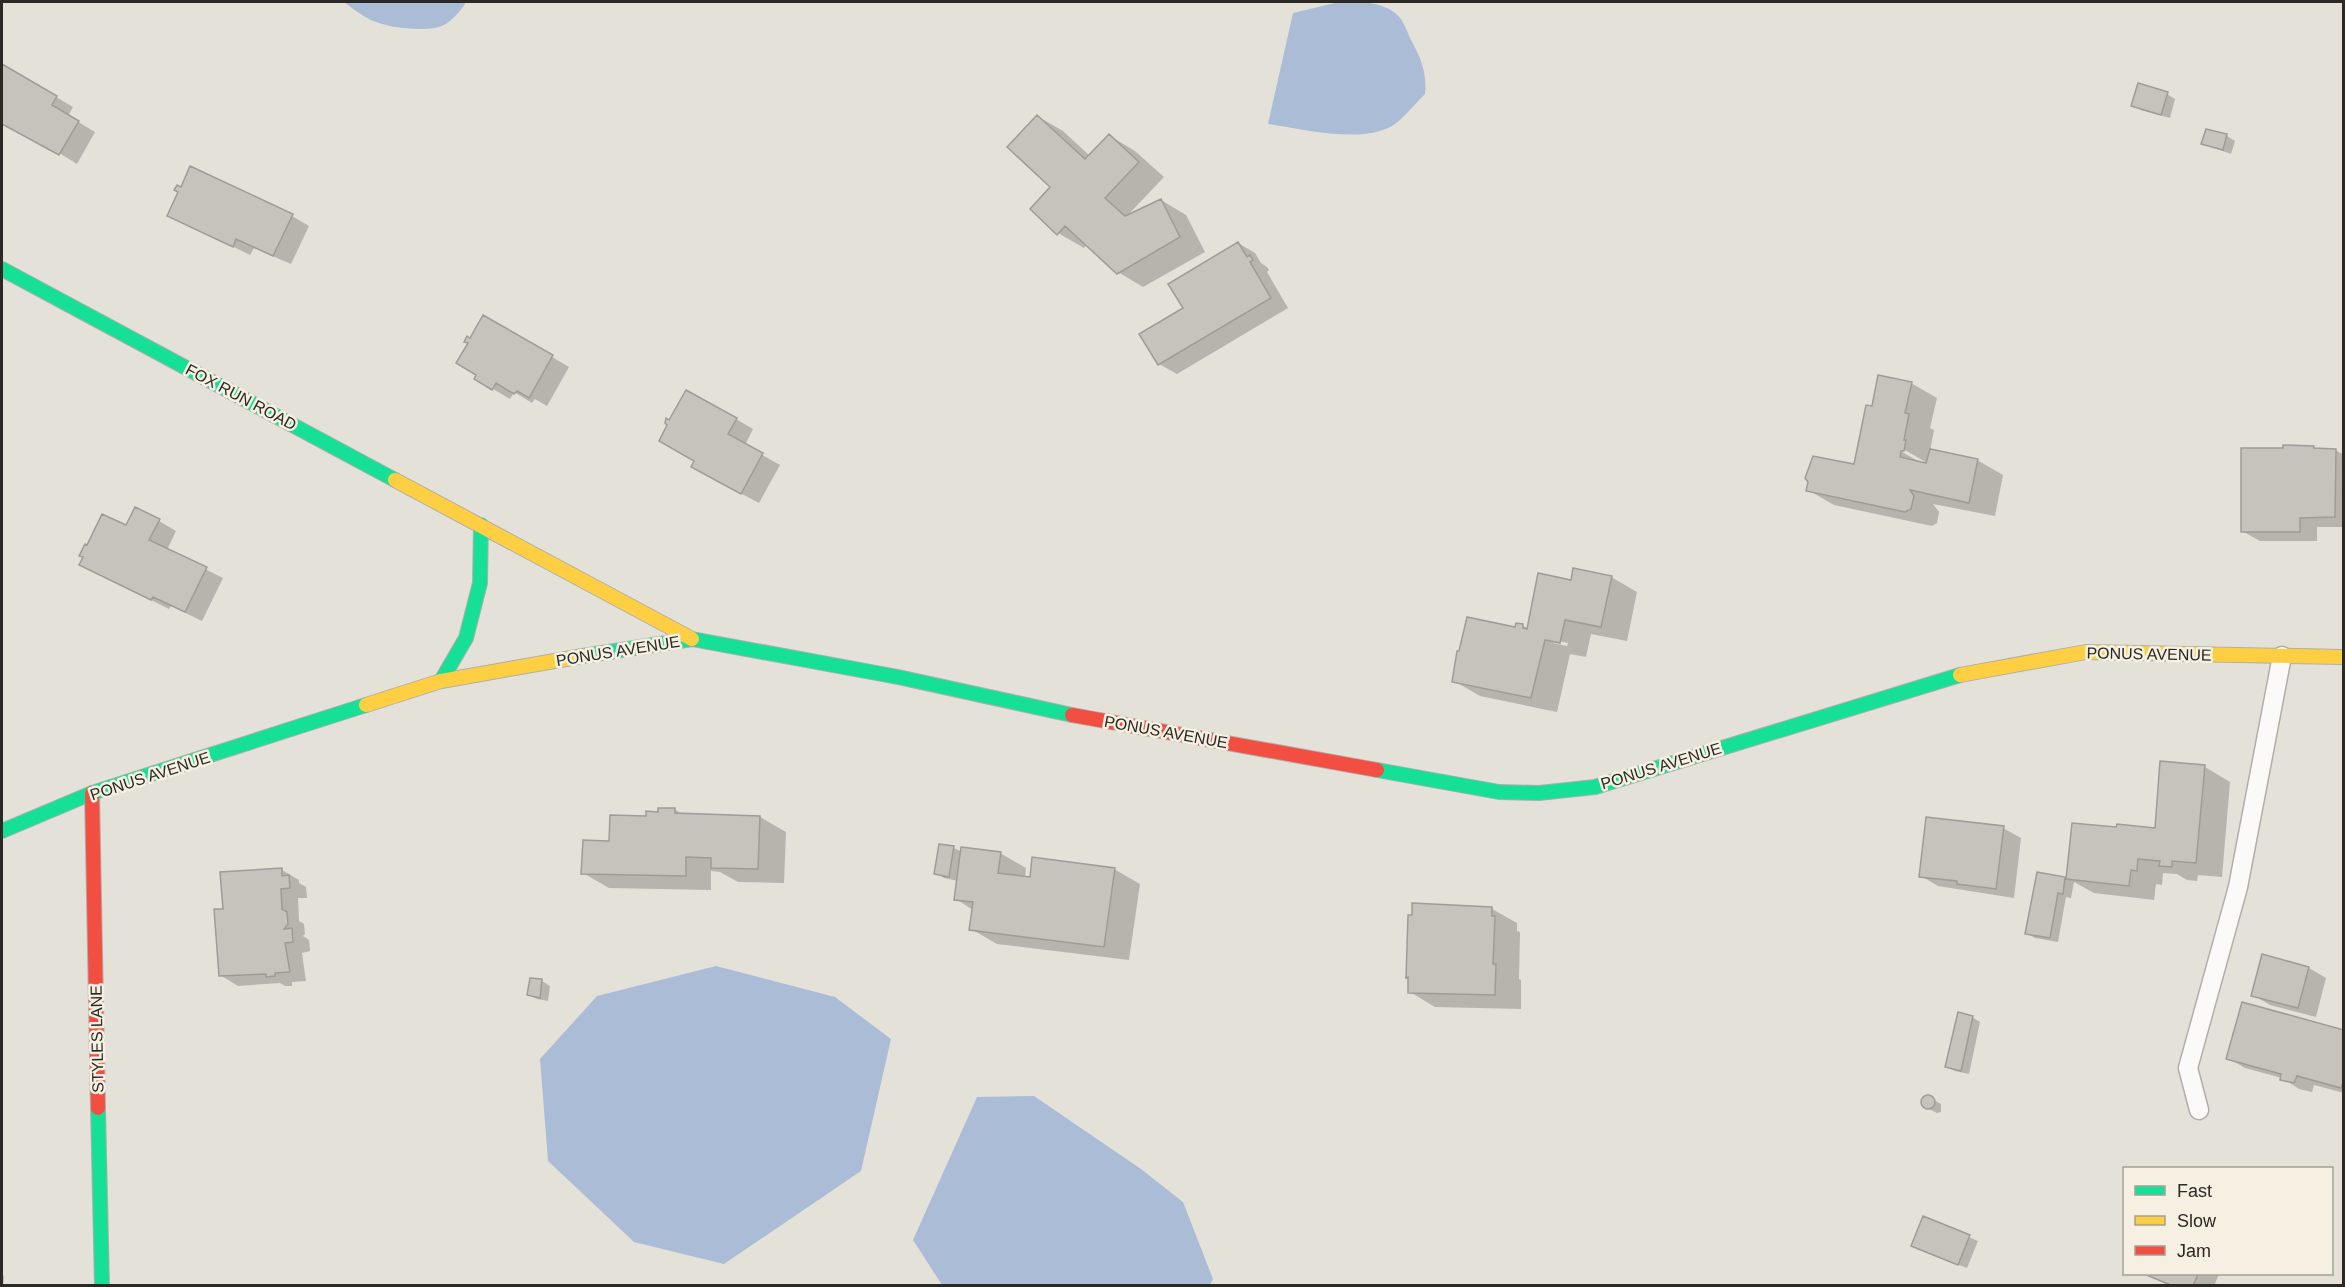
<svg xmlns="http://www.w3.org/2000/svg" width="2345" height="1287" font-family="Arial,sans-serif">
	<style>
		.water { fill: #abbdd6 }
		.shadow { fill: #0003; fill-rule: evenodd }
		.building { fill: #c6c2bc; stroke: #9f9c96; stroke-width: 1.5 }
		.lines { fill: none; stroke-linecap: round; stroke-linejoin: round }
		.lane-casing { stroke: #b1aea9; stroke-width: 21 }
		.fast-casing { stroke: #b1aea9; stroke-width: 16 }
		.slow-casing { stroke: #b1aea9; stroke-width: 16 }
		.jam-casing { stroke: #b1aea9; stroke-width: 16 }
		.lane { stroke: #fbfaf9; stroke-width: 18 }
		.fast { stroke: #16e098; stroke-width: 14 }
		.slow { stroke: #ffcf43; stroke-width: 14 }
		.jam { stroke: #f24e42; stroke-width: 14 }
		.labels { text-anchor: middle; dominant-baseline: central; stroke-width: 5; stroke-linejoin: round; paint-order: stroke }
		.street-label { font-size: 16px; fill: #2b2924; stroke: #f5f0e1 }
	</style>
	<rect width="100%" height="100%" fill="#e4e1d9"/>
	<!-- water -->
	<path class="water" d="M344,2H466C462,10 452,20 444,25C428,33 387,28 371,20C361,15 352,8 344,2Z
		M1339,2C1358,1 1388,1 1401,19C1405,25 1408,34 1411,40C1421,58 1427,73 1425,94C1417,102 1400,122 1392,126C1360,144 1303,129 1268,124L1293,13Z
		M716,966L835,997L891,1039L861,1171L724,1264L634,1242L548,1161L540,1059L597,996Z
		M1034,1096L1141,1169L1183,1202L1213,1279L1210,1285H942L913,1240L977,1097Z"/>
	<!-- shadow -->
	<path class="shadow" d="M2,65L73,107L68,116L95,132L77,164L51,148L50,151L2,123Z
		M2167,94L2175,99L2170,118L2141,110L2133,105Z
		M1037,116L1063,131L1090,156L1110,136L1135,151L1164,177L1126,217L1161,200L1186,215L1205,252L1143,287L1118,272L1087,244L1084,248L1058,233L1052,187Z
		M2207,130L2227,136L2235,141L2231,154L2203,144Z
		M169,215L292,216L309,226L291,264L254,248L250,255Z
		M1238,243L1255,253L1261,263L1267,267L1269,270L1267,272L1288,308L1177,374L1159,364L1185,309Z
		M484,317L569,367L547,406L535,399L532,403L514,392L510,399L476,379L478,374L470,340Z
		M1911,383L1937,398L1930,428L1934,430L1930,451L1977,460L2003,475L1995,516L1933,504L1939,512L1937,523L1932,526L1834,505L1808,490L1855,466L1873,407ZM1898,446L1929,464H1923L1897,449Z
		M736,419L753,429L745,445L780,465L759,503L710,477L696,461L670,422Z
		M2314,447L2319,450H2335L2344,455V527H2317V541H2260L2242,531Z
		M159,521L176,531L167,550L223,578L202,621L171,606L169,609L81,565L127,527Z
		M1611,577L1637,592L1627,641L1591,634L1586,657L1570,654L1557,712L1480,696L1454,681L1460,653L1523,626L1529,629L1573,582ZM1553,640L1568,643L1567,646L1553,643Z
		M2205,767L2230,782L2222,877L2198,875L2197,881L2187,880L2177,874L2163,873L2162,885L2156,884L2154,900L2094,893L2074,882L2071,898L2066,897L2058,942L2035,938L2027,933L2038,874L2068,880L2073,824L2156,830Z
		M674,809L684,815L760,817L786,832L784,883L738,882L720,872L711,871V890L609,888L583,873L610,842L647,817Z
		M2003,828L2021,838L2014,898L1938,886L1921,876Z
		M941,846L954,848L962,852L1000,853L1026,868L1025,878L1114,869L1140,884L1129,960L997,944L971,929L973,910L956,899L958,881L944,878L936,873Z
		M282,870L299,880V883L306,887L307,898H298L299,921L304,924L305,934L303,936L309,940L310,951L302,953L306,981L292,982V986H285L280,983L238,986L220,975L224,910Z
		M1492,909L1517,923V931L1520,932L1519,979L1521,980V1009L1435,1007L1410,992L1409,978L1407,977Z
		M2263,955L2309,968L2326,978L2316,1017L2270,1005L2253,995Z
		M532,979L542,981L550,986L548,1001L537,999L529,995Z
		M1972,1017L1980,1022L1969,1074L1955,1071L1947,1067Z
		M2344,1032V1093L2314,1085L2312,1092L2299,1089L2282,1078L2245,1068L2228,1058Z
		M1925,1098L1932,1099L1941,1104V1112L1937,1113L1925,1107L1923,1100Z
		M1924,1218L1978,1241L1967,1268L1921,1250Z
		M2147,1274H2219L2214,1286H2170Z
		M2,1275L4,1276L3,1286H2Z"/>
	<!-- building -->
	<path class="building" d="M2,64L57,96L52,105L79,121L59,155L2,124Z
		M2138,83L2168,92L2161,115L2131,106Z
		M1037,115L1085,159L1109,134L1139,162L1105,198L1125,216L1161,199L1180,237L1117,274L1065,226L1057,235L1030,209L1050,187L1007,147Z
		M2206,129L2227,134L2223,150L2201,144Z
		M190,166L293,214L273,256L236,239L233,247L167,216L178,192L174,190L177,185L181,187Z
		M1238,242L1247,257L1250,255L1253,260L1250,262L1271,298L1158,365L1139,334L1183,308L1168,284Z
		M483,315L553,355L529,398L517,391L514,394L496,383L492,390L474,379L476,375L456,363L468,343L464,342L467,336L470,338Z
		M1878,375L1912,382L1905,413L1909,414L1904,440H1906L1904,451H1901L1900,457L1926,463L1930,449L1978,459L1969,503L1910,490L1914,496L1911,509L1905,512L1806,491L1808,482L1805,478L1813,456L1854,464L1866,405L1872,406Z
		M686,390L737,418L728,434L763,453L741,494L691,467L694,461L659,441L667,425L665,423L666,418L669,420Z
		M2283,445L2314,446V448L2336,449L2335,517L2300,518V532H2241V448H2283Z
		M135,507L160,519L149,540L207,567L185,612L153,597L151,600L79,565L83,557L79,556L85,544L87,545L102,514L126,525Z
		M1573,568L1612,576L1601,627L1565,620L1560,643L1545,640L1531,698L1452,682L1457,651H1459L1467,617L1515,627L1516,623L1523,624V628L1527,629L1538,573L1571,580Z
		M2160,761L2205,765L2196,863L2172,861V867L2159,866L2160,861L2138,859L2137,871L2131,870L2129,886L2066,879L2072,823L2116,827L2117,824L2155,828Z
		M658,808H675V813L760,816L758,869L711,868V858L686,857V876L581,874L583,840L609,841L610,815L646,816V811L658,812Z
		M1926,817L2004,826L1996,889L1957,884V881L1919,877Z
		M939,844L954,846L949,877L934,874Z
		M961,847L1001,852L998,873L1030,877L1032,857L1115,868L1104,947L969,930L973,902L954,900Z
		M282,868V876L289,875L290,888L281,889L282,909L287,912L288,924L284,929L292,928L293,942L285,943L290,972L275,973V976L266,977V974L219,976L214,909H223L220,872Z
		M2037,872L2065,877L2063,894L2058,893L2050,938L2025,934Z
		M1412,903L1492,907V916H1495L1493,964H1496L1495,995L1408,993V977L1406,978L1408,915H1412Z
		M2262,954L2309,967L2298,1008L2251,996Z
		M530,978L542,979L540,998L527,995Z
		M2242,1002L2344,1030V1079L2341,1088L2297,1076L2294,1083L2280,1080L2281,1074L2226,1059Z
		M1958,1012L1973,1016L1961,1071L1945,1067Z
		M1921 1102a7 7 0 1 1 14 0a7 7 0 1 1-14 0Z
		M1923,1216L1970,1235L1958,1265L1911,1246Z
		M2144,1274H2198L2193,1286H2173Z"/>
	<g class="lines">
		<defs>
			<path id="lane" d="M2199,1110L2188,1068L2238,887L2282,656"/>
			<path id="fast" d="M2,269L395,480
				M583,656L692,639L898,677L1072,715
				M441,681L466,638L480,583L481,525
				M1377,770L1499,792L1539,793L1595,787L1960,675
				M2,831L92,793L366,705
				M98,1108L102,1286"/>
			<path id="slow" d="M395,480L692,639
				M1960,675L2086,652L2344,657
				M366,705L441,681L583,656"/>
			<path id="jam" d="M1072,715L1377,770
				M92,793L98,1108"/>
		</defs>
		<!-- lane casing -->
		<use href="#lane" class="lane-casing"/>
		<!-- fast casing -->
		<use href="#fast" class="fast-casing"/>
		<!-- slow casing -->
		<use href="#slow" class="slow-casing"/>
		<!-- jam casing -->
		<use href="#jam" class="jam-casing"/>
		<!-- lane -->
		<use href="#lane" class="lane"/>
		<!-- fast -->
		<use href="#fast" class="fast"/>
		<!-- slow -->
		<use href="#slow" class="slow"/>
		<!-- jam -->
		<use href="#jam" class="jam"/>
	</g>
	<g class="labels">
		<!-- street labels -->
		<g class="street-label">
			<text transform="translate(241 397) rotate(28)">FOX RUN ROAD</text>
			<text transform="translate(618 651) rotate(-9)">PONUS AVENUE</text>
			<text transform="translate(2149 654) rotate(1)">PONUS AVENUE</text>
			<text transform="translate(1166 732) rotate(10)">PONUS AVENUE</text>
			<text transform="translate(1661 766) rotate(-17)">PONUS AVENUE</text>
			<text transform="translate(150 776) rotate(-18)">PONUS AVENUE</text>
			<text transform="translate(97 1039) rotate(-91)">STYLES LANE</text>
		</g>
	</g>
	<!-- border -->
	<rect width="2345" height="1287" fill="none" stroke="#2b2924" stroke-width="6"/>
	<!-- legend -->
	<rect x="2123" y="1167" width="210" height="108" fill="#f5f0e1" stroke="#a4a095" stroke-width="1.5"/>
	<rect x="2135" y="1186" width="30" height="9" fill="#16e098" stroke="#a4a095" stroke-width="1.5"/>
	<text x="2177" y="1197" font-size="18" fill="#2b2924">Fast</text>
	<rect x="2135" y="1216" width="30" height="9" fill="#ffcf43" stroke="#a4a095" stroke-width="1.5"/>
	<text x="2177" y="1227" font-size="18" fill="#2b2924">Slow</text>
	<rect x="2135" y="1246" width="30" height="9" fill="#f24e42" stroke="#a4a095" stroke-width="1.5"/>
	<text x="2177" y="1257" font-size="18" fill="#2b2924">Jam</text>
</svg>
